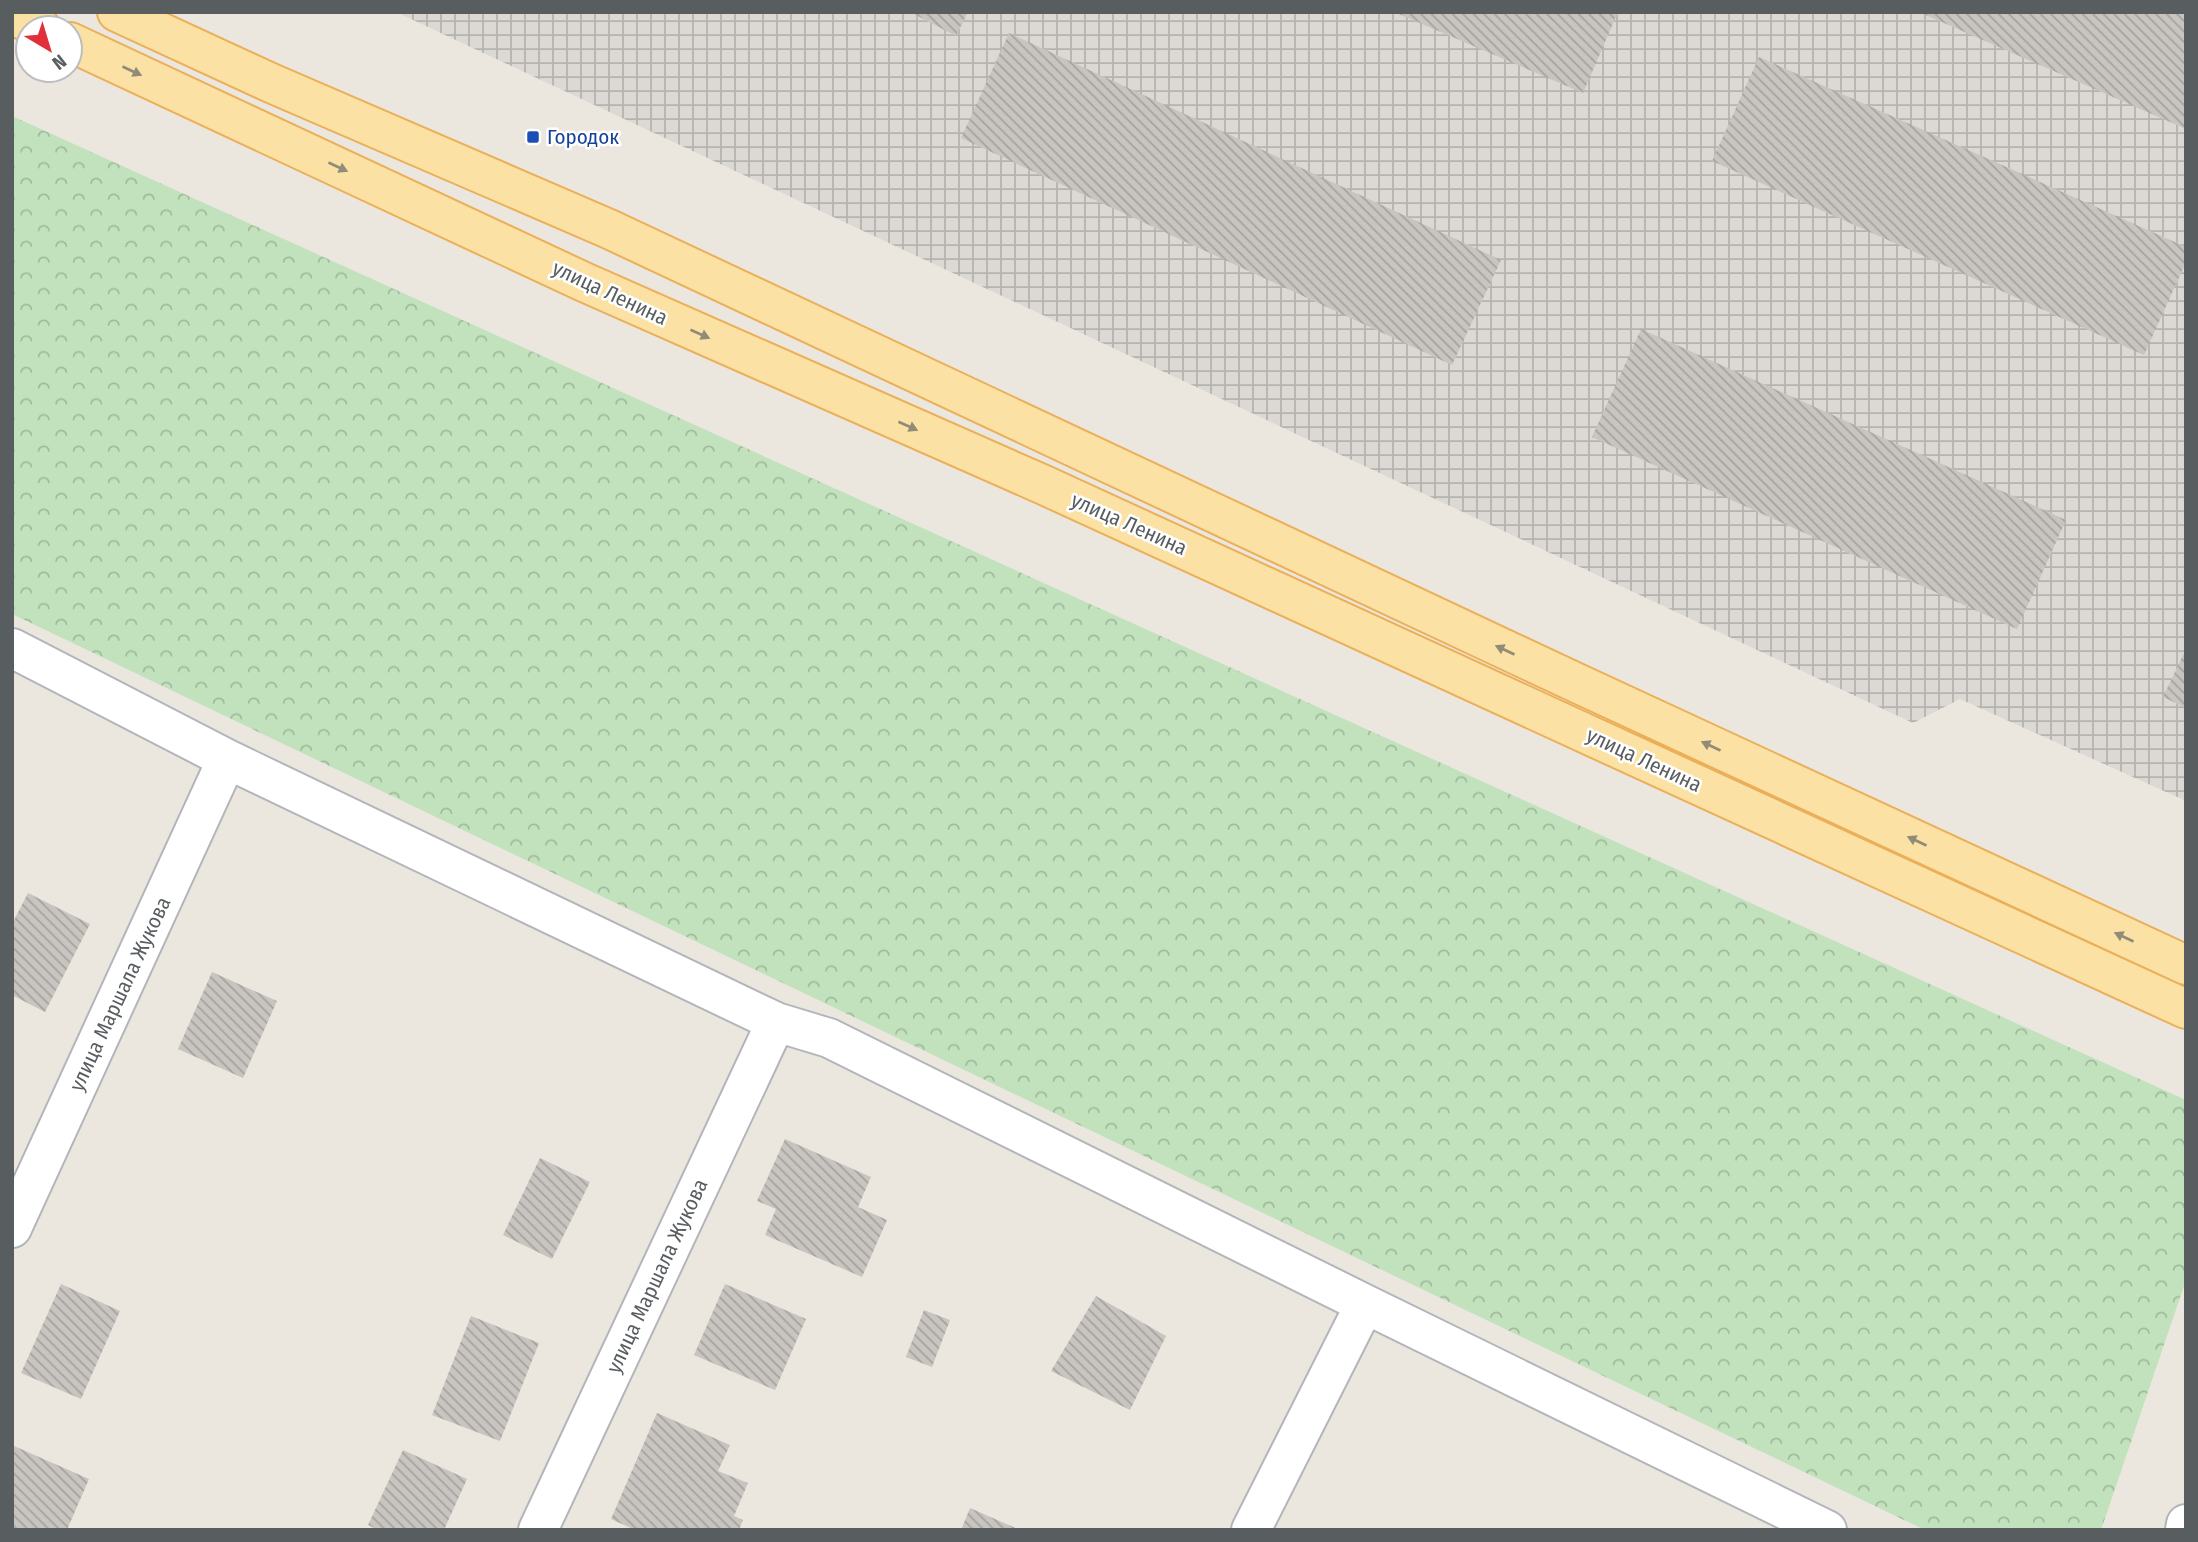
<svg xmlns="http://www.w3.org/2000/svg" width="2198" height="1542" font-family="'Fira Sans Condensed',sans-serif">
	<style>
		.industrial { fill: url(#industrial-grid) }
		.forest { fill: url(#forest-crowns) }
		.building { fill: url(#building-back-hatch) }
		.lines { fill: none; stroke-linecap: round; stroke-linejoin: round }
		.minor-casing { stroke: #b2b6ba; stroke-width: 42 }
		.major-casing { stroke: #ebaf59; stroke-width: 42 }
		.minor { stroke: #fff; stroke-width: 38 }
		.major { stroke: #fbe2a4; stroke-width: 38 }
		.oneway { fill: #918c78 }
		.transit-dot { fill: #1a4fb4; stroke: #fff; stroke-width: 2.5 }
		.labels { text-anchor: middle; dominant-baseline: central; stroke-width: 5; stroke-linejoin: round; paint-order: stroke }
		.transit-label { font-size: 21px; fill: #164399; stroke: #fff; text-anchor: start }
		.street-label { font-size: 21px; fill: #585d60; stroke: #fff }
	</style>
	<defs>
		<pattern id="industrial-grid" width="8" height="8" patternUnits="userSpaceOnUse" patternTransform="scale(1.75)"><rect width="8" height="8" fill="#dcd9d4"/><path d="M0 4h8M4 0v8" fill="none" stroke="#b5b3af"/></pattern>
		<pattern id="forest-crowns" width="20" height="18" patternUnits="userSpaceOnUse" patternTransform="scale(1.75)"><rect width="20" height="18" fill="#c1e2bc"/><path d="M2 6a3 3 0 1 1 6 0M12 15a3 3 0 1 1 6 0" fill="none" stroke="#a0ba9c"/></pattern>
		<pattern id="building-back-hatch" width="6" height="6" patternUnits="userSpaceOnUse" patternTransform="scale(1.75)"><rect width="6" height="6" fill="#c8c4bf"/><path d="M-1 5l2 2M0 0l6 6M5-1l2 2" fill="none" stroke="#a5a29f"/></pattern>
	</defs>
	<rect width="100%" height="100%" fill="#ebe7df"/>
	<!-- industrial -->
	<path class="industrial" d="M396,12H2186V801L1960,699L1913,723Z"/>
	<!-- forest -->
	<path class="forest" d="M12,116L2186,1100V1280L2101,1530H1925L12,614Z"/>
	<!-- building -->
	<path class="building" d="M910,12H968L956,36Z
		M1394,12H1618L1583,93Z
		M1919,12H2186V129Z
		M1009,33L1501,260L1452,365L961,138Z
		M1759,57L2186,247V262L2144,355L1712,161Z
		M1641,329L2066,520L2017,629L1592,437Z
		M2186,649V708L2163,697Z
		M28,893L90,924L45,1012L12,995V924Z
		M212,972L277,1001L243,1078L178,1049Z
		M785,1139L871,1177L858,1207L887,1220L862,1277L765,1235L776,1209L757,1201Z
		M540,1158L590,1182L552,1259L503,1235Z
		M61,1284L120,1311L81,1399L21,1373Z
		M725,1284L806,1319L775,1390L694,1355Z
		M1096,1296L1166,1336L1130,1410L1051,1371Z
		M924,1310L950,1320L932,1367L906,1357Z
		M471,1316L539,1343L500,1441L432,1415Z
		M657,1413L730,1445L718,1471L748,1483L734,1516L743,1520L739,1530H635L611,1519Z
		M14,1446L89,1479L67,1530H12Z
		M403,1450L467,1479L444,1530H378L368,1525Z
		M970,1508L1020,1530H961Z"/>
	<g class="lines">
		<defs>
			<path id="minor" d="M12,648L227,759L776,1022L829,1038L1365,1304L1827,1530
				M12,1228L227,759
				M538,1530L776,1022
				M1251,1530L1365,1304
				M2185,1530L2186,1524"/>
			<path id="major" d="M117,12L271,83L609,229L1579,684L2186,965
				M12,15L41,28
				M70,42L584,282L1044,485L2186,1009"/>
		</defs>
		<!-- minor casing -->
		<use href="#minor" class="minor-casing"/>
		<!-- major casing -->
		<use href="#major" class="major-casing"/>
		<!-- minor -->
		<use href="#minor" class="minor"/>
		<!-- major -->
		<use href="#major" class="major"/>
	</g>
	<!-- one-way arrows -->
	<defs><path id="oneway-solid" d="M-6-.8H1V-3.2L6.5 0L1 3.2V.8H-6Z" transform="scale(1.75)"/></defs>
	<g class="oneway">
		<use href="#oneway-solid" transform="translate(132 71) rotate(25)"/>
		<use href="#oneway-solid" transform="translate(338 167) rotate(25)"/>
		<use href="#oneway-solid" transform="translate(700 334) rotate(24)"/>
		<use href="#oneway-solid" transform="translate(908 426) rotate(24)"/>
		<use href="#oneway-solid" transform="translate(1505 650) rotate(-155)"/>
		<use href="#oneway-solid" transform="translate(1711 746) rotate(-155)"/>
		<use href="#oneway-solid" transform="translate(1917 841) rotate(-155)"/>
		<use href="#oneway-solid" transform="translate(2124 937) rotate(-155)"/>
	</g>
	<!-- markers -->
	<rect class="transit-dot" x="526" y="130" width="14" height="14" rx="3.5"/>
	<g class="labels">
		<!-- transit labels -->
		<g class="transit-label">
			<text x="547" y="137">Городок</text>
		</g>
		<!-- street labels -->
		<g class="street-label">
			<text transform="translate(610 293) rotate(25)">улица Ленина</text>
			<text transform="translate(1129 524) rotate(24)">улица Ленина</text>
			<text transform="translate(1644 760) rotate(25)">улица Ленина</text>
			<text transform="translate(120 994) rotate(-65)">улица Маршала Жукова</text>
			<text transform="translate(657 1276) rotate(-65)">улица Маршала Жукова</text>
		</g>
	</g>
	<!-- border -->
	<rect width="2198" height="1542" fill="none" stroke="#585d60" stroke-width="28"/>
	<!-- north arrow -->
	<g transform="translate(49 49) rotate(142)"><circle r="33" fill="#ffffff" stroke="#bcbebf" stroke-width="2"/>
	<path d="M0-5L12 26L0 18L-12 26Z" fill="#e13039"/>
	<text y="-10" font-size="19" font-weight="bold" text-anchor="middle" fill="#585d60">N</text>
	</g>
</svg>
